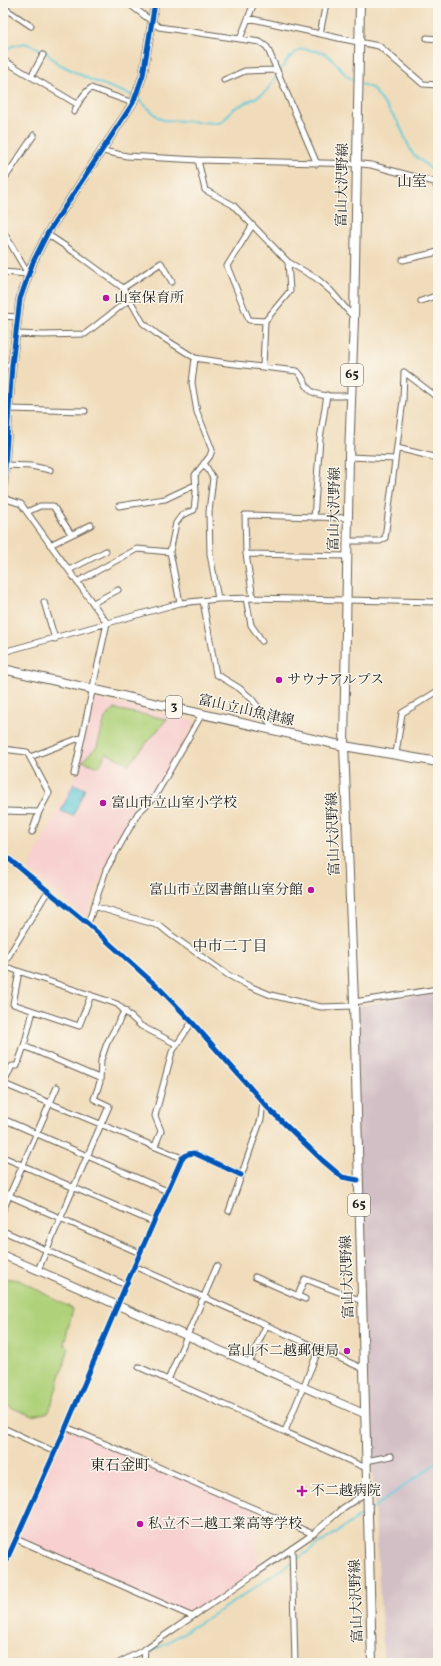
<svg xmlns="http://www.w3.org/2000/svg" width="441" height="1666" font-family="Vollkorn,'Noto Serif JP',serif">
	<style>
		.built { fill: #f7d0cf }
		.industrial { fill: #d2bec5 }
		.green { fill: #afd179; stroke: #66764a }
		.water { fill: #5ec9d9; stroke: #3d727a }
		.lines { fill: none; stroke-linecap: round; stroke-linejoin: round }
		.stream { stroke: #5ec9d9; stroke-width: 2 }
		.street-casing { stroke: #665f53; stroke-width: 7 }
		.secondary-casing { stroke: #665f53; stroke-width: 9 }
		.primary-casing { stroke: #665f53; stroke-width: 10 }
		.street { stroke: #fff; stroke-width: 5 }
		.secondary { stroke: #fff; stroke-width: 7 }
		.primary { stroke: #fff; stroke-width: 8 }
		.cycleway-casing { stroke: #fbf7ec; stroke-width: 8 }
		.cycleway { stroke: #0057b8; stroke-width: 5 }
		.poi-dot { fill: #b5179e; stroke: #fbf7ec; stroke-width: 1.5 }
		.labels { text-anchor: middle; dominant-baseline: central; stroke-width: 3; stroke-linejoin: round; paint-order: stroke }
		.shield { fill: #fbf7ec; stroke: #5f5e5a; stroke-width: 1 }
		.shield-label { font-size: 13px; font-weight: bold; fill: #1c1c1c }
		.street-label { font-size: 14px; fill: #1c1c1c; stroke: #fbf7ec }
		.poi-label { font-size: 14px; fill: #1c1c1c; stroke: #fbf7ec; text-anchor: start }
		.neighbourhood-label { font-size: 15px; fill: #1c1c1c; stroke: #fbf7ec }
	</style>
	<rect width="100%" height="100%" fill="#fbf7ec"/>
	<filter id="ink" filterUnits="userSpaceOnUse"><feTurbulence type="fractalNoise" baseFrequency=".025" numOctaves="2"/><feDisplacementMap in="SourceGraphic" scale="8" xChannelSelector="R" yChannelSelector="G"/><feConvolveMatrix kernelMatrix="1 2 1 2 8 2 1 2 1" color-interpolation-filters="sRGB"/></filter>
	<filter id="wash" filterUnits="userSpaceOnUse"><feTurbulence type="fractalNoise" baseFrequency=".012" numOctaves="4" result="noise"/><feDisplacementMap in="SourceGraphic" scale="16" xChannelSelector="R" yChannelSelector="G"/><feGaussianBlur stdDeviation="0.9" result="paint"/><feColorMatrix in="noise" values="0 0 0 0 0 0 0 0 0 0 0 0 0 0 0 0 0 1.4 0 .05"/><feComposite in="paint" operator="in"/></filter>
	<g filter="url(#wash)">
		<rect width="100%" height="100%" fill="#f0dcba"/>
		<!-- built -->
		<path class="built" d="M92,698L196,721L153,797L136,810L104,869L87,918L28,870L71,782L74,783Z
			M66,1427L256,1509L258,1571L191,1616L16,1539Z"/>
		<!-- industrial -->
		<path class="industrial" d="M438,991V1663H384L361,1283L353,1007Z"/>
		<!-- green -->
		<path class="green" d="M114,709L167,719L129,764L106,753L99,767L82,761L97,747L105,718Z
			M3,1278L19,1280L73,1309L64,1344L69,1348L49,1412L32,1416L3,1404Z"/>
		<!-- water -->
		<path class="water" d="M74,784L85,789L73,816L61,811Z"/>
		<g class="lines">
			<!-- stream -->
			<path class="stream" d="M3,52L12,46L25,43L45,51L57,63L91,80L134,96
				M361,84L372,88L398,122L412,153L438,175
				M137,98L158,117L163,120L219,123L223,121L233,109L261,95L267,90L288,59L297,51L302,49L323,52L332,59L348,77L356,81
				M370,1510L438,1462
				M134,1663L235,1601L365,1513"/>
		</g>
	</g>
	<g filter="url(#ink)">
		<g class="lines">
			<defs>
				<path id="street" d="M5,3L7,10L31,26
					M128,3L159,27L260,42L267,47L317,164
					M248,18L343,39L379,46L423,84L438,85
					M320,34L326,3
					M427,38L438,39
					M240,39L254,3
					M3,60L77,104
					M31,77L43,55
					M224,80L245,71L276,70
					M74,112C78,103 83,93 91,88L133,103
					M103,151L127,156L198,160L362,164L371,165L438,183
					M198,160L205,190L233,205L288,262L316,278L331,291L354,318
					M3,181L34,135
					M434,181L438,190
					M252,226L227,266L249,320L265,321
					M3,231L28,274
					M47,234L74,252L123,288L143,323L157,334L195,358L227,363L297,371C303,376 304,383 309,389C318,399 339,395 351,396
					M403,260L438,252
					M3,272L28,274
					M123,288L161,263L172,282
					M421,301L438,295
					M3,316L17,317
					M16,334L43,335L85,334L130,299
					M3,365H12
					M263,367L265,321L290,291L288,262
					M404,372L438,398
					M9,409L85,411
					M397,448L438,458
					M349,457L395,459
					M204,463L213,478L209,512L210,554L218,599
					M5,465L31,466L50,470
					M3,498L21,504L107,623L74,774
					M119,506L165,499L195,485
					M27,512L40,506H53L71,534
					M314,518L320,439L327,395
					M347,541H380L385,538L403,400L404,372
					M50,545L91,525
					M246,554L347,556
					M69,570L106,551
					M77,582L137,549L170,552
					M246,598L251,625L262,641
					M253,598L246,554L245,515L348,518
					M203,601L216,674L239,688L252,699L275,730
					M44,602L55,639
					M93,603L118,590
					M180,603L170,552L176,523L182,515L194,510L196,492L195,475L210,456L212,450L197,412L192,383L195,358
					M3,652L180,603L218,599L253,598L438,602
					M3,749L27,752L49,793L39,812L32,832
					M396,754L402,713L438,691
					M30,757L82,737
					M3,811L39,812
					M3,854L88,924L160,989L192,1022L268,1108L322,1160L342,1177L358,1180
					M93,906L160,926L171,935L228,975L249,986L271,995L321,1007L354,1006
					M88,924L106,870L138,813L154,798L202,714
					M3,965L48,891
					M3,966L117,1004L141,1026L176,1044
					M19,972L13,1004L79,1026L91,995
					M354,1002L438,989
					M33,1011L24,1046L99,1078
					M4,1084L182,1158
					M3,1085L12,1066H17L24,1046
					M3,1119L167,1191
					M3,1141V1142
					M155,1146L161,1131L155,1116L172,1052L192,1022
					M3,1157L153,1222
					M3,1193L140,1253
					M3,1210L57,1087
					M229,1211L261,1119L263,1102
					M3,1231L126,1285
					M134,1266L364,1369
					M38,1270L109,1106L94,1099L100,1082L101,1060L107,1043L125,1010
					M255,1277L305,1299
					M298,1295L305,1279L362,1301
					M249,1363L266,1326
					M139,1367L366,1468
					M168,1380L217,1266
					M66,1427L313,1534
					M3,1428L55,1452
					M285,1431L319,1349
					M366,1461L391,1456
					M16,1539L191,1616
					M292,1548L295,1663
					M3,1568L66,1427L126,1285L182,1158L188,1154L194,1153L241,1175
					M119,1663L145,1649L278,1558L313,1534L343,1508L367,1492
					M144,1663L145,1649"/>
				<path id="secondary" d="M3,495L12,365L20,299L33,262L47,234L133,103L143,75L155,3
					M3,1255L365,1414"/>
				<path id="primary" d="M360,3L354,319L349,457L344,746L354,1002L372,1663
					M3,669L344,746L438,762"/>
			</defs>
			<!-- street casing -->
			<use href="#street" class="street-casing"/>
			<!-- secondary casing -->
			<use href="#secondary" class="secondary-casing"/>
			<!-- primary casing -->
			<use href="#primary" class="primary-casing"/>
			<!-- street -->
			<use href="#street" class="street"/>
			<!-- secondary -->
			<use href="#secondary" class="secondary"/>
			<!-- primary -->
			<use href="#primary" class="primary"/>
			<defs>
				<path id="cycleway" d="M3,495L12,365L20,299L33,262L47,234L133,103L143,75L155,3
					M3,854L88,924L160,989L192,1022L268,1108L322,1160L342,1177L358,1180
					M3,1568L66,1427L126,1285L182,1158L188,1154L194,1153L241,1175"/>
			</defs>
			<!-- cycleway casing -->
			<use href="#cycleway" class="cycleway-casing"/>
			<!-- cycleway -->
			<use href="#cycleway" class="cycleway"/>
		</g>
	</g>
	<!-- markers -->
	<g class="poi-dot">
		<circle cx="106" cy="298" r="4"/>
		<circle cx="279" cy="680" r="4"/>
		<circle cx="103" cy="803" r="4"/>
		<circle cx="311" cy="890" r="4"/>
		<circle cx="347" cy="1351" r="4"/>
		<path d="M300 1485h4v4h4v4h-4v4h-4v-4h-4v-4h4z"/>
		<circle cx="140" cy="1524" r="4"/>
	</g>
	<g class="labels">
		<!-- shield labels -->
		<g class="shield">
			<rect x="341" y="364" width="22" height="22" rx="3"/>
			<rect x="166" y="696" width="16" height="22" rx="3"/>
			<rect x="348" y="1194" width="22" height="22" rx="3"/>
		</g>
		<g class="shield-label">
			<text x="352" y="375">65</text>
			<text x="174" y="707">3</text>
			<text x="359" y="1205">65</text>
		</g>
		<!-- street labels -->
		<g class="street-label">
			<text transform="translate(343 185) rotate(-89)">富山大沢野線</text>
			<text transform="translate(335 509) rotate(-89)">富山大沢野線</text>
			<text transform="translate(246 711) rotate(13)">富山立山魚津線</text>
			<text transform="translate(334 834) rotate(-92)">富山大沢野線</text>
			<text transform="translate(348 1277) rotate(-92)">富山大沢野線</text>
			<text transform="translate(357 1601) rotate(-92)">富山大沢野線</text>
		</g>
		<!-- poi labels -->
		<g class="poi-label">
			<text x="114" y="298">山室保育所</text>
			<text x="287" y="680">サウナアルプス</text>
			<text x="111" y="803">富山市立山室小学校</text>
			<text x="303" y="890" text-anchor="end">富山市立図書館山室分館</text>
			<text x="339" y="1351" text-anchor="end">富山不二越郵便局</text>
			<text x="311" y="1491">不二越病院</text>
			<text x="148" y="1524">私立不二越工業高等学校</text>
		</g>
		<!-- neighbourhood labels -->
		<g class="neighbourhood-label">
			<text x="412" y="182">山室</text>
			<text x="230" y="947">中市二丁目</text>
			<text x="120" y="1466">東石金町</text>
		</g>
	</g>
	<!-- margin -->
	<rect width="441" height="1666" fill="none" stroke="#fbf7ec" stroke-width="16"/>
</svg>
